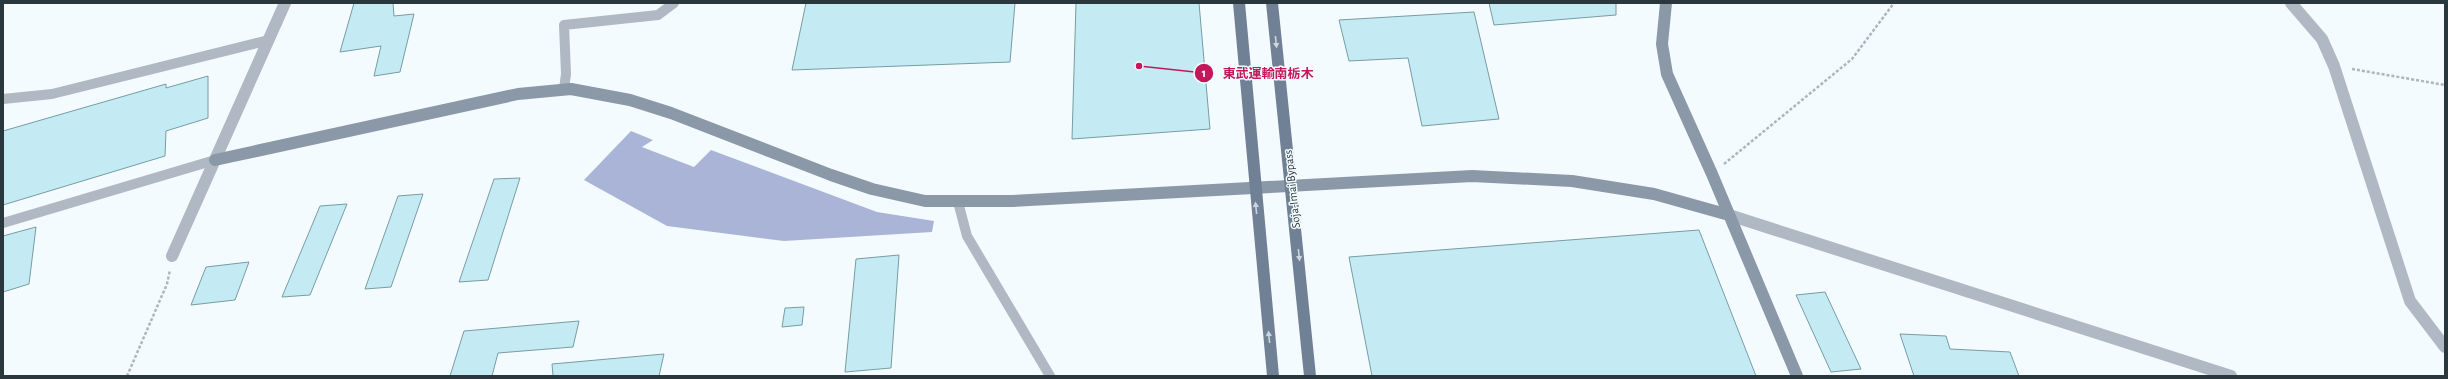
<svg xmlns="http://www.w3.org/2000/svg" width="2448" height="379" font-family="'Alegreya Sans','Noto Sans JP',sans-serif">
	<style>
		.water { fill: #aab4d7 }
		.building { fill: #c4ebf3; stroke: #779ca3 }
		.lines { fill: none; stroke-linecap: round; stroke-linejoin: round }
		.path { stroke: #adb6ba; stroke-width: 2.5; stroke-dasharray: 3 2; stroke-linecap: butt }
		.lane { stroke: #afb8c3; stroke-width: 10 }
		.street { stroke: #afb8c3; stroke-width: 12 }
		.secondary { stroke: #8b98a8; stroke-width: 12 }
		.primary { stroke: #718195; stroke-width: 12 }
		.oneway { fill: #cdd6de }
		.labels { text-anchor: middle; dominant-baseline: central; stroke-width: 3; stroke-linejoin: round; paint-order: stroke }
		.street-label { font-size: 12px; fill: #2a373d; stroke: #f4fbfe }
		.leader { fill: none; stroke: #c2185b; stroke-width: 1.5 }
		.callout-dot { fill: #c2185b; stroke: #f4fbfe; stroke-width: 1.5 }
		.mark-label { font-size: 12px; text-anchor: middle; font-weight: bold; fill: #fff }
		.callout-label { font-size: 13px; text-anchor: middle; font-weight: bold; fill: #c2185b; stroke: #f4fbfe; stroke-width: 3; stroke-linejoin: round; paint-order: stroke }
	</style>
	<rect width="100%" height="100%" fill="#f4fbfe"/>
	<!-- water -->
	<path class="water" d="M631,131L653,140L642,147L694,167L711,150L877,212L934,221L932,232L784,241L667,226L584,180Z"/>
	<!-- building -->
	<path class="building" d="M354,3H393L394,16L414,14L400,72L374,76L381,46L340,52Z
		M806,3H1015L1010,62L792,70Z
		M1076,3H1199L1210,129L1072,139Z
		M1489,3H1616V15L1494,25Z
		M1474,12L1499,119L1422,126L1408,58L1349,61L1339,20Z
		M208,76V118L166,131L165,156L3,205V131L166,84V88Z
		M520,178L488,280L459,282L494,179Z
		M423,194L391,287L365,289L398,196Z
		M347,204L310,295L282,297L320,206Z
		M36,227L29,284L3,292V236Z
		M1699,230L1756,376H1372L1349,257Z
		M899,255L891,368L845,372L856,259Z
		M249,262L235,300L191,305L206,267Z
		M1825,292L1861,369L1831,372L1796,295Z
		M804,307L802,325L782,327L785,308Z
		M579,321L573,347L498,353L492,376H450L464,331Z
		M1900,334L1946,336L1950,349L2010,352L2019,376H1914Z
		M664,354L659,376H553L552,364Z"/>
	<g class="lines">
		<!-- path -->
		<path class="path" d="M2352,69L2445,85
			M1724,164L1852,59L1894,3
			M127,376L167,284L170,270"/>
		<!-- lane -->
		<path class="lane" d="M564,89L566,74L564,25L658,15L674,3
			M3,99L52,94L269,40
			M958,202L967,236L1050,376
			M3,223L215,160"/>
		<!-- street -->
		<path class="street" d="M2291,3L2322,39L2334,66L2410,301L2445,347
			M1729,215L2231,376
			M172,256L285,3"/>
		<!-- secondary -->
		<path class="secondary" d="M1666,3L1662,44L1667,74L1712,174L1797,376
			M215,160L518,94L571,89L630,100L671,113L831,175L872,189L925,201H1012L1472,176L1572,181L1654,194L1729,215"/>
		<!-- primary -->
		<path class="primary" d="M1239,3L1273,376
			M1272,3L1310,376"/>
	</g>
	<!-- one-way arrows -->
	<defs><path id="oneway-solid" d="M-6-.8H1V-3.2L6.5 0L1 3.2V.8H-6Z"/></defs>
	<g class="oneway">
		<use href="#oneway-solid" transform="translate(1276 42) rotate(84)"/>
		<use href="#oneway-solid" transform="translate(1256 208) rotate(-96)"/>
		<use href="#oneway-solid" transform="translate(1299 255) rotate(84)"/>
		<use href="#oneway-solid" transform="translate(1269 337) rotate(-96)"/>
	</g>
	<g class="labels">
		<!-- street labels -->
		<g class="street-label">
			<text transform="translate(1292 189) rotate(-96)">Soja-Imai Bypass</text>
		</g>
	</g>
	<!-- callouts -->
	<path class="leader" d="M1139 66L1204 73"/>
	<g class="callout-dot">
		<circle cx="1139" cy="66" r="4"/>
		<circle cx="1204" cy="73" r="10"/>
	</g>
	<g class="mark-label">
		<text x="1204" y="77">1</text>
	</g>
	<g class="callout-label">
		<text x="1268" y="78">東武運輸南栃木</text>
	</g>
	<!-- border -->
	<rect width="2448" height="379" fill="none" stroke="#2a373d" stroke-width="8"/>
</svg>
